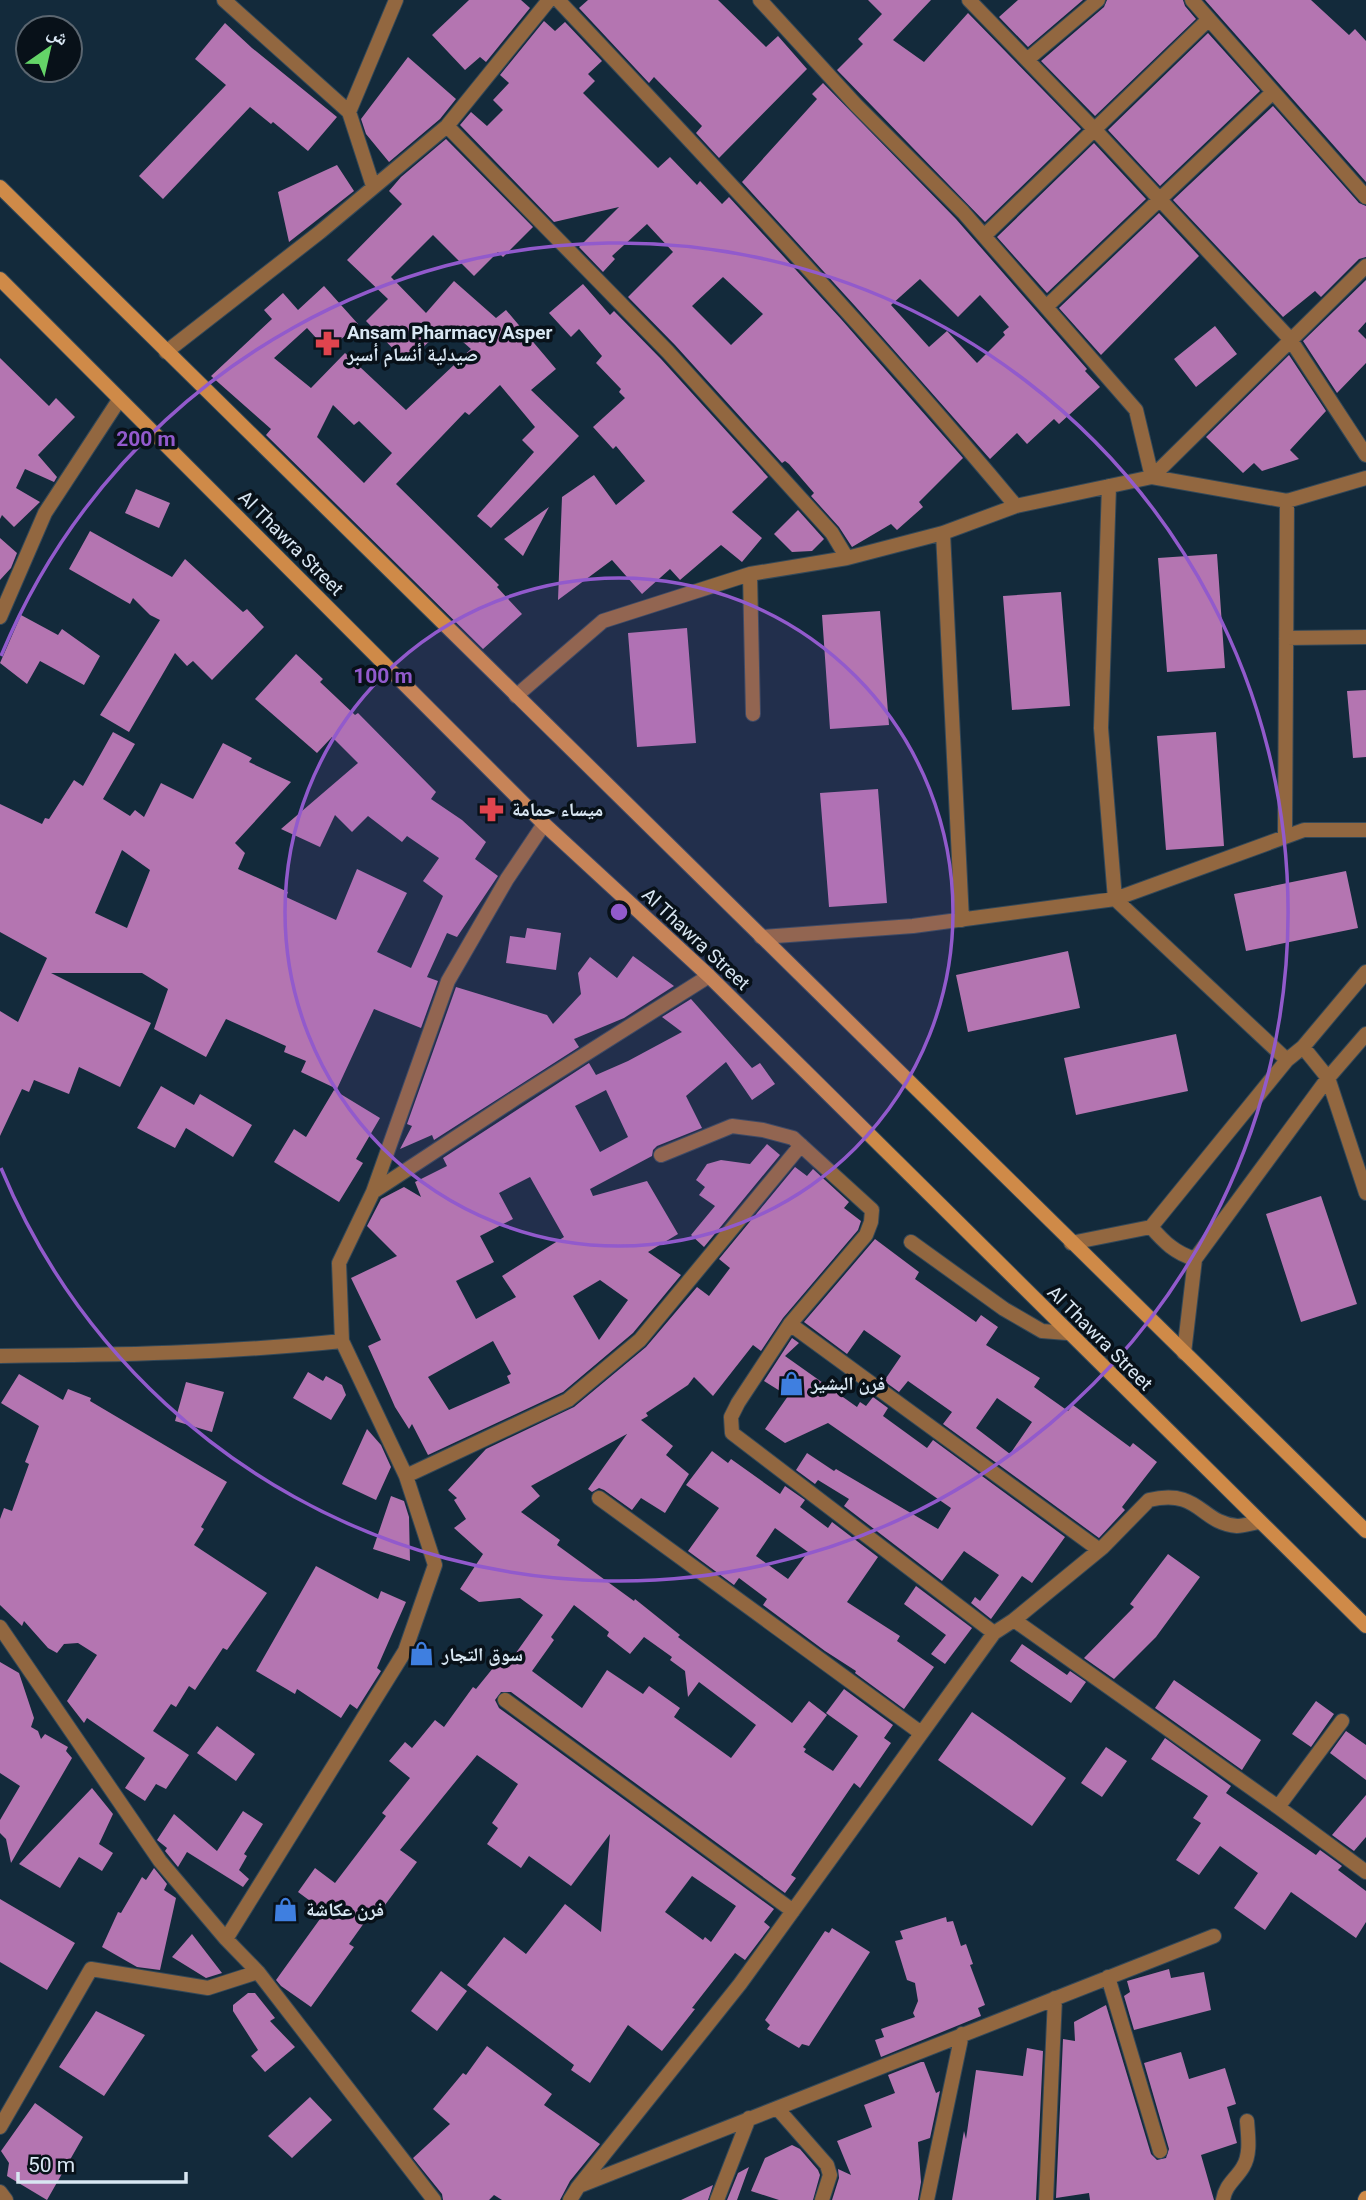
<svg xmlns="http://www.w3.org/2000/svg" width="1366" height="2200" font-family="Roboto,'Noto Naskh Arabic',sans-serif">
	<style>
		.building { fill: #b475b1; fill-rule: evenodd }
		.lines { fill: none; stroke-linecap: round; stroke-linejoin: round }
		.street-casing { stroke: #334858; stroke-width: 16 }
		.secondary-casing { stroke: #334858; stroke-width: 16 }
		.street { stroke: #926740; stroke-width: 14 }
		.secondary { stroke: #cf8a48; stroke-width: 14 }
		.ring { fill: none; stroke: #925acc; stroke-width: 3.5 }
		.labels { text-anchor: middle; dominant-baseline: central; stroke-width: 7; stroke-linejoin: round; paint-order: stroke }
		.poi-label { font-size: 19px; font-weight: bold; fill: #d8e6f2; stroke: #081119; text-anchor: start }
		.street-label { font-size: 19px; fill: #d8e6f2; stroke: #081119 }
		.centre { fill: #925acc; stroke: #081119; stroke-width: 3.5 }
		.ring-label { font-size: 21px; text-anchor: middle; font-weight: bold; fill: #925acc; stroke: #081119; stroke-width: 7; stroke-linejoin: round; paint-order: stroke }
	</style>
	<rect width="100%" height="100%" fill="#132a3b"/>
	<!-- building -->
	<path class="building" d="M469,0H521L530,8L486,62L480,57L465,70L432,35Z
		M588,0H718L766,47L778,36L807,69L719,158L696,133L702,126L654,77L649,83L579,8Z
		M868,0H931L893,40L924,62L968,13L1081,129L985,222L837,70L863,44L858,39L882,14Z
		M1018,0H1083L1028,47L999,17Z
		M1107,0H1183L1185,6L1196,19L1095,116L1041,61L1104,7Z
		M1205,0H1311L1349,35L1355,29L1366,41V182Z
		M544,21L555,31L565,22L602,61L588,74L595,81L583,93L658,168L670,157L697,185L700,181L722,204L729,197L841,319L963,458L919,502L923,507L897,530L891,524L852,547L839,527L811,496L814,493L789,464L785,461L782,463L675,345L628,297L673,252L647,224L612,256L615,259L603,272L579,247L619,207L554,222L460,125L471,112L487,126L503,110L493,100L509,83L500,75ZM723,277L763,314L731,345L692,306Z
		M225,23L252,48L337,117L308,151L273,122L271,124L250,107L163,199L139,176L226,85L195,59Z
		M1208,33L1260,91L1160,186L1108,130Z
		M408,57L456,99L440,119L389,162L366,134L361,119Z
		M823,83L956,219L1087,369L1085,371L1100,387L1059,424L1054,419L1027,444L1017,433L990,459L855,306L742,182L817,99L812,94ZM920,279L958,317L980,295L1009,327L1003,332L1005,335L977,363L947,331L929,347L891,305Z
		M1273,106L1359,203L1366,206V257L1359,259L1321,297L1315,291L1283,317L1173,200Z
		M446,139L533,227L503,257L498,252L474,276L433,235L391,277L426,313L454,281L496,318L506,310L556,369L531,390L579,436L491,528L477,516L534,452L522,440L535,427L500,385L469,415L465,412L396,484L499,585L497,587L522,614L483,649L266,435L271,429L211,376L272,319L264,310L283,293L298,310L324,286L358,324L328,351L307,328L274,358L311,388L345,353L406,410L471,349L445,326L407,363L366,321L388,299L347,260L402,204L389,191L401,177ZM333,405L354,425L359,421L392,453L364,483L317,437Z
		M1094,143L1146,199L1047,293L997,237Z
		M337,165L354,191L289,242L278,192Z
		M1159,213L1199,256L1101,355L1059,308Z
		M1366,280V322L1358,331L1366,339V363L1337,393L1303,341Z
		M583,284L610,315L614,311L661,359L768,477L732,512L762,538L742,562L721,545L680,580L670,569L642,594L612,560L558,600L562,497L594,475L616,505L645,481L616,446L613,449L593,427L625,398L619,392L621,389L596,363L602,356L579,329L571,337L549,313Z
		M1215,326L1237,354L1196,387L1174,359Z
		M1289,355L1326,411L1290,450L1299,459L1262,471L1254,463L1243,473L1206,437Z
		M0,358L49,406L56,398L75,417L38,455L57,477L54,482L25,469L16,488L40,502L14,527L2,515L0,519Z
		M136,489L170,503L159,528L125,513Z
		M549,507L523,556L504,539Z
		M798,510L824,539L812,551L792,552L774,534Z
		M90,531L172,577L185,559L243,612L247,609L264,627L212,680L193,661L187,666L175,653L129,732L100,715L160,620L150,615L133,598L130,604L69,569Z
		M0,538L17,553L11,568L0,580Z
		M1217,554L1225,668L1167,672L1158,558Z
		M1061,592L1070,706L1012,710L1003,596Z
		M880,611L889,725L830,729L822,615Z
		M21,615L58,635L62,629L100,656L84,685L40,661L27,684L0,663Z
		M687,628L696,743L637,747L628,633Z
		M296,654L323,679L320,682L355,715L358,713L436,792L431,799L462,820L486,842L475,859L498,876L457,937L447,933L427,977L438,981L421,1028L374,1009L337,1089L301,1072L306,1061L284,1052L286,1046L226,1019L206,1057L154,1029L168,989L142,973H51L151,1023L120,1087L79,1067L69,1094L34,1080L29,1092L22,1089L0,1136V1011L18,1022L47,958L0,932V804L42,824L45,818L49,819L74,780L83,786L113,732L135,744L103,799L130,816L135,810L144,817L161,783L193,799L223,743L252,758L249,762L291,782L235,843L245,853L238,869L288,892L286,897L336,920L357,869L407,893L377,952L411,968L443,896L423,881L439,858L407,836L402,842L368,816L352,832L335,815L320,847L281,829L358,763L332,737L317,753L255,699ZM122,850L150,870L127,928L95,913Z
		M1366,690V757L1353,758L1347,691Z
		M1216,732L1224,846L1166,850L1157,736Z
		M878,789L887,903L829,907L820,793Z
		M1346,871L1358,928L1246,951L1234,894Z
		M527,928L561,933L556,970L506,963L510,936L525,938Z
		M1068,951L1080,1008L968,1032L956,975Z
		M633,956L674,986L624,1018L574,1039L579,1047L434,1140L432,1135L400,1149L412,1126L407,1124L456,987L547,1015L553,1024L581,994L578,973L590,957L617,978Z
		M691,999L752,1068L760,1063L775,1084L752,1100L726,1062L686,1096L702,1128L657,1146L653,1150L652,1156L590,1189L593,1196L647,1181L678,1234L648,1252L681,1275L633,1333L563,1392L428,1455L412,1424L409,1429L395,1407L377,1366L368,1346L381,1340L351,1278L397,1256L367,1226L381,1199L404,1187L421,1197L415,1182L447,1166L443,1158L589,1063L596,1075L628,1061L682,1032L662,1017ZM606,1090L628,1137L600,1152L575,1106ZM530,1177L564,1237L502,1276L516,1297L476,1319L456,1281L494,1262L480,1236L513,1219L499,1193ZM600,1280L628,1300L599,1340L573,1296ZM493,1341L511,1374L507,1376L510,1383L449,1410L428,1377Z
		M1176,1034L1188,1091L1076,1115L1064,1058Z
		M161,1086L194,1105L200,1094L252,1125L233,1157L186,1128L175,1148L137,1128Z
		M334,1090L380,1118L356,1159L363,1163L339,1202L274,1162L294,1129L306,1137Z
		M767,1144L780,1155L704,1247L691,1235L715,1206L699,1195L705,1187L696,1180L707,1164L721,1160L750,1164Z
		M795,1167L807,1176L813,1169L849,1202L844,1208L861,1221L858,1230L783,1318L761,1351L753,1345L713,1396L694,1377L688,1385L646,1413L648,1416L641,1420L673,1446L666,1455L689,1474L665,1513L641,1498L632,1510L604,1490L599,1488L592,1492L588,1489L627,1434L531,1486L540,1496L521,1512L560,1540L557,1545L634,1601L635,1599L680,1635L678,1637L792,1723L809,1701L827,1715L803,1747L806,1749L804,1752L833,1771L858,1736L826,1713L844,1689L893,1725L884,1738L891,1743L860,1788L854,1783L791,1875L796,1878L785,1893L511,1692H501L495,1700L499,1708L774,1909L764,1922L770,1927L745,1960L735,1953L692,2008L695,2009L662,2051L628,2025L590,2083L571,2070L574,2065L467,1985L504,1937L526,1954L565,1904L601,1932L610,1834L571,1886L529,1856L521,1868L487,1844L498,1828L492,1823L518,1784L477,1755L400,1850L417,1862L379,1913L374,1909L349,1944L354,1947L311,2007L281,1986L276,1980L325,1912L298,1892L315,1868L335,1883L386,1816L382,1813L410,1778L389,1761L405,1742L412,1748L435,1720L444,1727L473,1687L476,1689L506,1652L513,1657L543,1615L520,1598L479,1602L460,1589L483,1554L454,1528L466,1519L454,1500L457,1498L448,1490L486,1449L574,1407L646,1347L697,1287L709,1296L730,1268L719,1259ZM574,1605L609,1632L607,1636L630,1654L644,1637L672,1657L670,1660L685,1671L688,1697L699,1682L756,1725L731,1758L674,1717L680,1708L649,1686L643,1694L607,1670L582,1708L532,1671L554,1640L551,1637ZM692,1876L736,1906L711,1942L705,1937L703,1940L665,1912Z
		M1321,1196L1357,1304L1301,1322L1266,1214Z
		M875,1239L919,1272L915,1279L976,1322L981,1315L998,1327L986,1345L1040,1378L1034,1387L1068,1411L1073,1405L1130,1447L1133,1443L1157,1462L1122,1507L1125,1510L1099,1538L943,1424L952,1412L908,1381L899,1392L884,1381L901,1356L864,1330L847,1354L804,1322ZM997,1398L1032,1422L1010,1454L976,1428Z
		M792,1338L799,1343L785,1356L857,1407L860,1402L866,1406L873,1397L888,1408L883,1416L927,1448L933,1440L1065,1537L1032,1583L1022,1576L991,1619L971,1603L975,1597L980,1601L999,1575L964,1551L942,1581L844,1506L849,1499L818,1480L815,1484L796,1470L807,1453L834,1471L836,1469L938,1529L951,1508L828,1423L785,1443L765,1429L788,1396L764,1381Z
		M308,1372L323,1381L326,1376L342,1385L346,1395L331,1420L293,1398Z
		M19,1374L63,1400L68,1389L91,1398L90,1401L227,1482L201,1527L204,1529L194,1545L267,1593L227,1650L223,1648L195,1690L189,1686L176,1707L171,1704L153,1731L189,1755L166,1789L156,1784L145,1801L125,1788L145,1758L87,1718L84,1723L67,1701L97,1655L78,1643L64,1644L57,1653L48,1648L24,1621L22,1626L0,1605V1519L4,1508L12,1511L29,1464L25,1462L39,1426L1,1403Z
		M186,1382L224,1392L212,1432L175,1421Z
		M367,1429L381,1445L391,1467L376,1500L342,1484Z
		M712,1451L728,1463L731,1459L780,1494L785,1486L805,1500L800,1507L828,1528L832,1522L878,1557L847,1602L900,1636L897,1641L934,1667L904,1709L855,1673L856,1671L825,1651L763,1605L767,1599L739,1578L734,1585L688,1551L719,1508L686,1485ZM775,1528L808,1552L788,1579L756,1556Z
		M391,1496L404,1501L409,1517L410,1561L373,1549Z
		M1168,1554L1200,1577L1156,1637L1114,1679L1084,1658L1134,1607L1130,1604Z
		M316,1566L378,1599L381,1591L406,1602L377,1668L381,1671L357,1709L350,1704L341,1718L297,1689L295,1694L256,1671Z
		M916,1586L972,1628L945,1664L931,1654L946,1635L904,1604Z
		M1022,1644L1067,1675L1070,1671L1086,1682L1071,1703L1010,1661Z
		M0,1662L19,1673L34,1718L31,1727L38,1731L41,1739L45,1734L68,1747L66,1751L72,1758L11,1863L6,1839L0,1833V1820L20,1786L0,1773Z
		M1174,1680L1261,1740L1242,1770L1155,1708Z
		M1316,1701L1334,1714L1311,1747L1292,1734Z
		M972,1712L1066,1778L1032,1826L938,1760Z
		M217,1726L255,1754L236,1781L197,1753Z
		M1346,1731L1366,1745V1780L1330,1753Z
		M1165,1738L1231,1786L1226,1793L1316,1855L1320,1850L1342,1866L1338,1870L1366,1891V1922L1356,1938L1291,1892L1265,1930L1234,1908L1258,1873L1220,1846L1199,1875L1176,1860L1201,1823L1193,1818L1208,1796L1151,1759Z
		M1106,1747L1127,1761L1102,1797L1081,1783Z
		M92,1788L113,1814L99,1844L113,1853L102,1871L79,1857L60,1888L19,1864Z
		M1366,1795V1837L1354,1851L1332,1835Z
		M243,1811L263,1824L244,1854L247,1856L239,1870L249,1879L243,1887L187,1852L178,1867L165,1851L167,1848L157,1840L174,1814L217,1851Z
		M154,1868L167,1884L164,1890L176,1898L160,1970L137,1967L102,1947L118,1912L121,1913L142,1877L146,1880Z
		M0,1899L75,1943L47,1990L0,1962Z
		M946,1917L947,1922L953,1921L961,1946L966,1944L973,1964L970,1965L985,2005L978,2008L981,2016L881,2057L875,2040L884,2037L881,2029L915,2017L913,2013L918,2001L915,1983L907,1980L895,1941L903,1939L900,1931Z
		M832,1928L870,1952L809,2046L802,2044L799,2048L767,2029L770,2025L765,2020L825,1931L829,1933Z
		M192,1934L222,1973L206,1978L172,1957Z
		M1169,1969L1171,1978L1204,1972L1211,2010L1134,2030L1124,1996L1130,1992L1127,1981Z
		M441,1971L467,1991L437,2031L411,2011Z
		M248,1993H255L275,2018L270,2021L295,2047L265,2072L251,2056L258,2050L233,2011V2005Z
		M1106,2005L1151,2154L1157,2160L1166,2158L1169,2149L1144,2063L1181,2052L1189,2079L1225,2068L1236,2104L1227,2107L1237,2143L1201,2155L1214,2200H1090L1089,2193L1056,2198L1063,2039L1075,2041L1074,2022Z
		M96,2011L145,2035L104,2096L59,2067Z
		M487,2046L552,2094L544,2105L600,2144L570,2181L560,2200H502L494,2195L489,2200H443L442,2194L413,2158L450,2124L433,2109L463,2073L466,2075Z
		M1027,2048L1043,2051L1036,2200H952L964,2131L966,2139L976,2070L1023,2076Z
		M921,2062H924L936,2093L940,2091L930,2138L918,2142L921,2182L918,2200H832L839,2178L838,2169L851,2175L837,2141L872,2127L864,2105L895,2093L888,2075Z
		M310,2097L332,2120L292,2158L268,2136Z
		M35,2103L83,2137L47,2200L7,2176L9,2163L1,2151Z
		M792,2145L800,2149L818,2170L820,2175L813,2200H779L751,2191L765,2158Z
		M749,2167L737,2200H727L738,2173Z
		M713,2185L708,2200H681Z"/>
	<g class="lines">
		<defs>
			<path id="street" d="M224,0L349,112
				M558,0C714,166 870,331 1016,506
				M760,0L856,105L963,212L1136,410L1152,477
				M969,0L1095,130L1290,339L1366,455
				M1192,0L1366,197
				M1028,59L1098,0
				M447,126L668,352L832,533L847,558
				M373,186L349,112L396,0
				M984,236L1209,19
				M1046,307L1273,92
				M166,352L320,232L447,126L549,0
				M1152,477L1366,266
				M1109,486L1101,728L1115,899L1287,1060
				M943,533L962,920
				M750,574L753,714
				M0,617L45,513L119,400
				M1286,638L1366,637
				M516,696L603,621L750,574L847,558L943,533L1016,506L1152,477L1287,501L1366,478
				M1285,836L1287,501
				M761,937L913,926L1115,899L1304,830H1366
				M1303,1047L1328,1078L1366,1193
				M661,1155L732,1126L763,1130L793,1138L872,1210L871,1222L866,1235L790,1324L738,1403L731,1417L732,1433L994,1633
				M373,1192L516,1098L709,976
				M1151,1227C1164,1242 1175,1253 1195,1259
				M911,1242L1004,1309L1042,1331L1067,1333
				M1071,1243L1151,1227L1287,1060L1303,1047L1366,972
				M790,1324L1098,1549
				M1184,1353L1195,1259L1328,1078L1366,1034
				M0,1356C114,1355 228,1353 342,1341
				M406,1476L568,1400L640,1340L801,1145
				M599,1498L921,1733
				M1014,1620L1278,1807L1366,1872
				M0,1627L160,1861L226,1939L258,1972L434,2200
				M505,1700L793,1911
				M1278,1807L1342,1721
				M226,1939L405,1651L435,1565L406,1476L342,1341L339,1263L373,1192L448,981L507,879L544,824
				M1108,1977L1160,2151
				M777,2108L827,2165L830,2175L822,2200
				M0,2127L91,1969L208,1988L258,1972
				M579,2186L1214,1936
				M0,2192L6,2200
				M570,2200L578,2187L740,1984L994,1633L1014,1620L1103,1547L1149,1500C1200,1488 1200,1523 1237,1526C1244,1526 1252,1523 1259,1522
				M717,2200L749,2118
				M927,2200L962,2034
				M1046,2200L1055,1998
				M1223,2200C1225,2185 1236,2179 1243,2167C1251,2154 1248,2136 1247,2121"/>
			<path id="secondary" d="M0,187L1366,1531
				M0,279L544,824L709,976L1366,1626
				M1365,2200L1366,2198"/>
		</defs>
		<!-- street casing -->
		<use href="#street" class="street-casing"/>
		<!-- secondary casing -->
		<use href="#secondary" class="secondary-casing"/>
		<!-- street -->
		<use href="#street" class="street"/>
		<!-- secondary -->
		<use href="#secondary" class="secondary"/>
	</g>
	<!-- distance rings -->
	<circle cx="619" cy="912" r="334" fill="#925acc" fill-opacity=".12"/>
	<g class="ring">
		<circle cx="619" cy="912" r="334"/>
		<path d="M1 656A669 669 0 1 1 1 1168"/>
	</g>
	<!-- icons -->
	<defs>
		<symbol id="pharmacy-bare" viewBox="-9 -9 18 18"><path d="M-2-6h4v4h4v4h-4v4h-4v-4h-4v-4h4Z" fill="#e0444e" stroke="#081119" stroke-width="2.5" paint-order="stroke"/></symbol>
		<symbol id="shop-bare" viewBox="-9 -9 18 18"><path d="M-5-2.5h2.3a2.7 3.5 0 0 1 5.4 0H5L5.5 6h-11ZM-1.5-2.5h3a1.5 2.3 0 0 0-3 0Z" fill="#3f7fe0" stroke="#081119" stroke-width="2.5" paint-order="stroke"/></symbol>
	</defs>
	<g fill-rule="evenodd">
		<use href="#pharmacy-bare" x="310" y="326" width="35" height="35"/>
		<use href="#pharmacy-bare" x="474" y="792" width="35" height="35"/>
		<use href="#shop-bare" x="774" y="1366" width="35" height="35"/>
		<use href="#shop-bare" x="404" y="1636" width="35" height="35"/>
		<use href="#shop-bare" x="268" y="1892" width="35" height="35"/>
	</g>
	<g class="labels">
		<!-- poi labels -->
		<g class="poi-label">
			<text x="347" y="332">Ansam Pharmacy Asper<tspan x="347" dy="22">صيدلية أنسام أسبر</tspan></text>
			<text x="512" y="809">ميساء حمامة</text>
			<text x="811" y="1383">فرن البشير</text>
			<text x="442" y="1654">سوق التجار</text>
			<text x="306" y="1909">فرن عكاشة</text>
		</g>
		<!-- street labels -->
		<g class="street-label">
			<text transform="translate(291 543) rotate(45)">Al Thawra Street</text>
			<text transform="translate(696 939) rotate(43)">Al Thawra Street</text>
			<text transform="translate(1100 1338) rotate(45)">Al Thawra Street</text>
		</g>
	</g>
	<circle cx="619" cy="912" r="10" class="centre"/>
	<g class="ring-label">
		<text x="146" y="446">200 m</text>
		<text x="383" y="683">100 m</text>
	</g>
	<!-- north arrow -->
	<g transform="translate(49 49) rotate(34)"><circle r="33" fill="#081119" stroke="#5b6670" stroke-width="2"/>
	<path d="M0-5L12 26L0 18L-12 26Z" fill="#64d468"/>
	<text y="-10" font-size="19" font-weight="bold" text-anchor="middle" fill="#d8e6f2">ش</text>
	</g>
	<!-- scale -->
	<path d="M18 2172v10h168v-10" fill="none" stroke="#d8e6f2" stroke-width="3.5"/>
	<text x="28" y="2172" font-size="21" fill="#d8e6f2" stroke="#081119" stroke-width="5" paint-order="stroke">50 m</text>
</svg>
